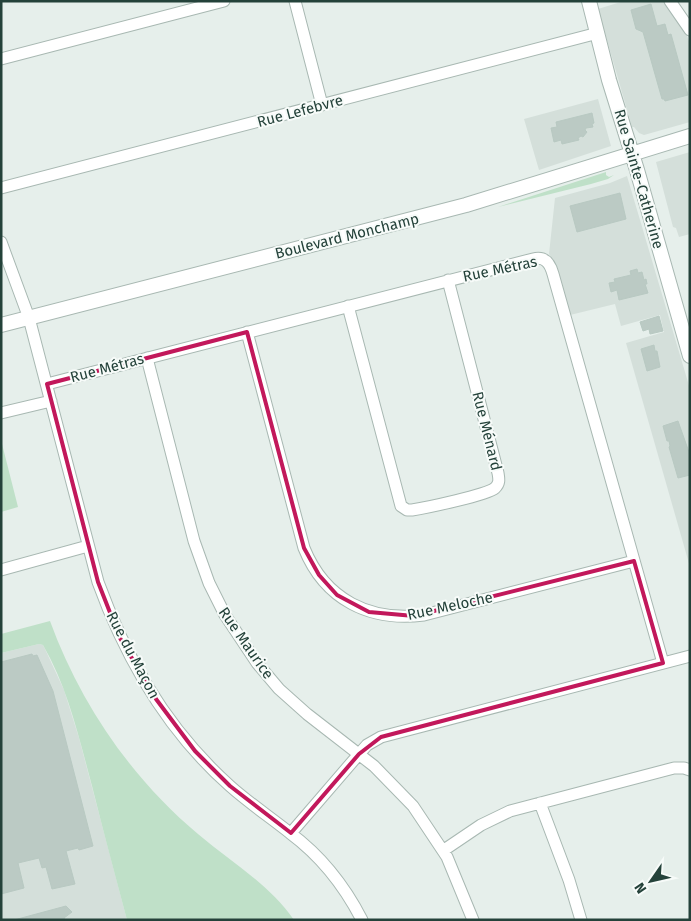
<svg xmlns="http://www.w3.org/2000/svg" width="691" height="921" font-family="'Fira Sans',sans-serif">
	<style>
		.built { fill: #d4dfda }
		.green { fill: #bfe0c8 }
		.building { fill: #bbcac4; stroke: #b8c9c2 }
		.lines { fill: none; stroke-linecap: round; stroke-linejoin: round }
		.minor-casing { stroke: #a8b8b2; stroke-width: 13 }
		.tertiary-casing { stroke: #a8b8b2; stroke-width: 16 }
		.minor { stroke: #fff; stroke-width: 11 }
		.tertiary { stroke: #fff; stroke-width: 14 }
		.marked { fill: none; stroke: #c2185b; stroke-width: 4; stroke-linejoin: round }
		.labels { text-anchor: middle; dominant-baseline: central; stroke-width: 4; stroke-linejoin: round; paint-order: stroke }
		.street-label { font-size: 15px; fill: #24423a; stroke: #f7fbf9 }
	</style>
	<rect width="100%" height="100%" fill="#e6efeb"/>
	<!-- built -->
	<path class="built" d="M624,1H664L686,33L690,44V122L644,135L639,133L634,127H632L598,9Z
		M598,99L611,146L539,170L524,119Z
		M690,152V234L679,237L676,228L673,227L656,162Z
		M627,176L690,389V567L626,343L664,332L660,315L621,326L615,304L570,315L554,261L549,254L555,198L610,183Z
		M39,644L43,645L45,649L64,690L79,738L127,920H1V653Z"/>
	<!-- green -->
	<path class="green" d="M606,172V175L609,177L614,175L608,179L591,184L498,207Z
		M1,440L18,507L1,512Z
		M50,621C80,703 131,778 198,834C231,862 269,884 294,920H127C115,875 103,830 92,786C79,738 68,688 43,645L39,644L1,653V634Z"/>
	<!-- building -->
	<path class="building" d="M651,4L657,26L665,24L668,35L671,34L688,95L665,101L664,99H662L643,32L636,29L631,10Z
		M592,113L594,123L592,124L593,127L586,128L585,130L587,132L583,137L581,136L578,138L579,140L562,144L561,140L554,142L551,128L557,127L556,122Z
		M620,193L626,219L577,232L570,206Z
		M637,269L638,273L642,272L644,280L646,279L647,284H645L648,293L619,300L617,290L611,292L609,283L615,282L614,279L631,275L630,271Z
		M659,316L663,331L650,334L649,329L643,331L640,322Z
		M654,345L655,351H657L660,367L647,371L641,349Z
		M678,421L690,455V475L678,478L669,447L670,446L669,441H667L663,426Z
		M32,654L33,656L37,655L53,691L93,846L79,850L78,848L66,851L75,884L52,889L46,867L42,868L39,858L18,863L24,888L1,894V662Z
		M66,906L72,912L64,918L65,920H14Z"/>
	<g class="lines">
		<defs>
			<path id="minor" d="M295,1L322,105
				M670,1L690,30
				M1,59L224,1
				M1,188L598,33
				M1,242L29,318L98,582C126,659 168,731 230,786C249,803 270,817 290,833C321,856 344,885 362,920
				M348,306L401,506L407,510H412C425,508 487,495 495,488C500,483 499,479 498,473L448,280
				M247,332L304,548C325,600 370,622 424,615L634,561
				M147,358L194,541L209,583L225,615L257,663L279,689L307,714L374,766L413,806L447,857L473,920
				M47,384L533,259C545,256 550,263 553,274L663,663
				M1,413L51,401
				M1,570L88,546
				M540,803L569,880L581,920
				M291,833L359,754L367,745L381,737L690,656
				M444,850L481,825L510,811L674,768H684L690,770"/>
			<path id="tertiary" d="M589,1L609,80L637,170L690,356
				M1,325L466,205L690,136"/>
		</defs>
		<!-- minor casing -->
		<use href="#minor" class="minor-casing"/>
		<!-- tertiary casing -->
		<use href="#tertiary" class="tertiary-casing"/>
		<!-- minor -->
		<use href="#minor" class="minor"/>
		<!-- tertiary -->
		<use href="#tertiary" class="tertiary"/>
	</g>
	<!-- marked area -->
	<path class="marked" d="M247,332L304,548L319,575L337,595L369,612L414,616L634,561L663,663L381,737L359,754L291,833L230,786L195,751L156,699L120,638L98,582L47,384Z"/>
	<g class="labels">
		<!-- street labels -->
		<g class="street-label">
			<text transform="translate(300 111) rotate(-15)">Rue Lefebvre</text>
			<text transform="translate(639 179) rotate(74)">Rue Sainte-Catherine</text>
			<text transform="translate(347 236) rotate(-14)">Boulevard Monchamp</text>
			<text transform="translate(500 269) rotate(-12)">Rue Métras</text>
			<text transform="translate(107 368) rotate(-15)">Rue Métras</text>
			<text transform="translate(487 431) rotate(76)">Rue Ménard</text>
			<text transform="translate(450 606) rotate(-12)">Rue Meloche</text>
			<text transform="translate(246 643) rotate(55)">Rue Maurice</text>
			<text transform="translate(133 655) rotate(62)">Rue du Maçon</text>
		</g>
	</g>
	<!-- border -->
	<rect width="691" height="921" fill="none" stroke="#24423a" stroke-width="5"/>
	<!-- north arrow -->
	<g transform="translate(651 881) rotate(236)" stroke="#f7fbf9" stroke-width="4" paint-order="stroke">
	<path d="M0-4L9 19L0 12L-9 19Z" fill="#24423a"/>
	<text y="-8" font-size="14" font-weight="bold" text-anchor="middle" fill="#24423a">N</text>
	</g>
</svg>
